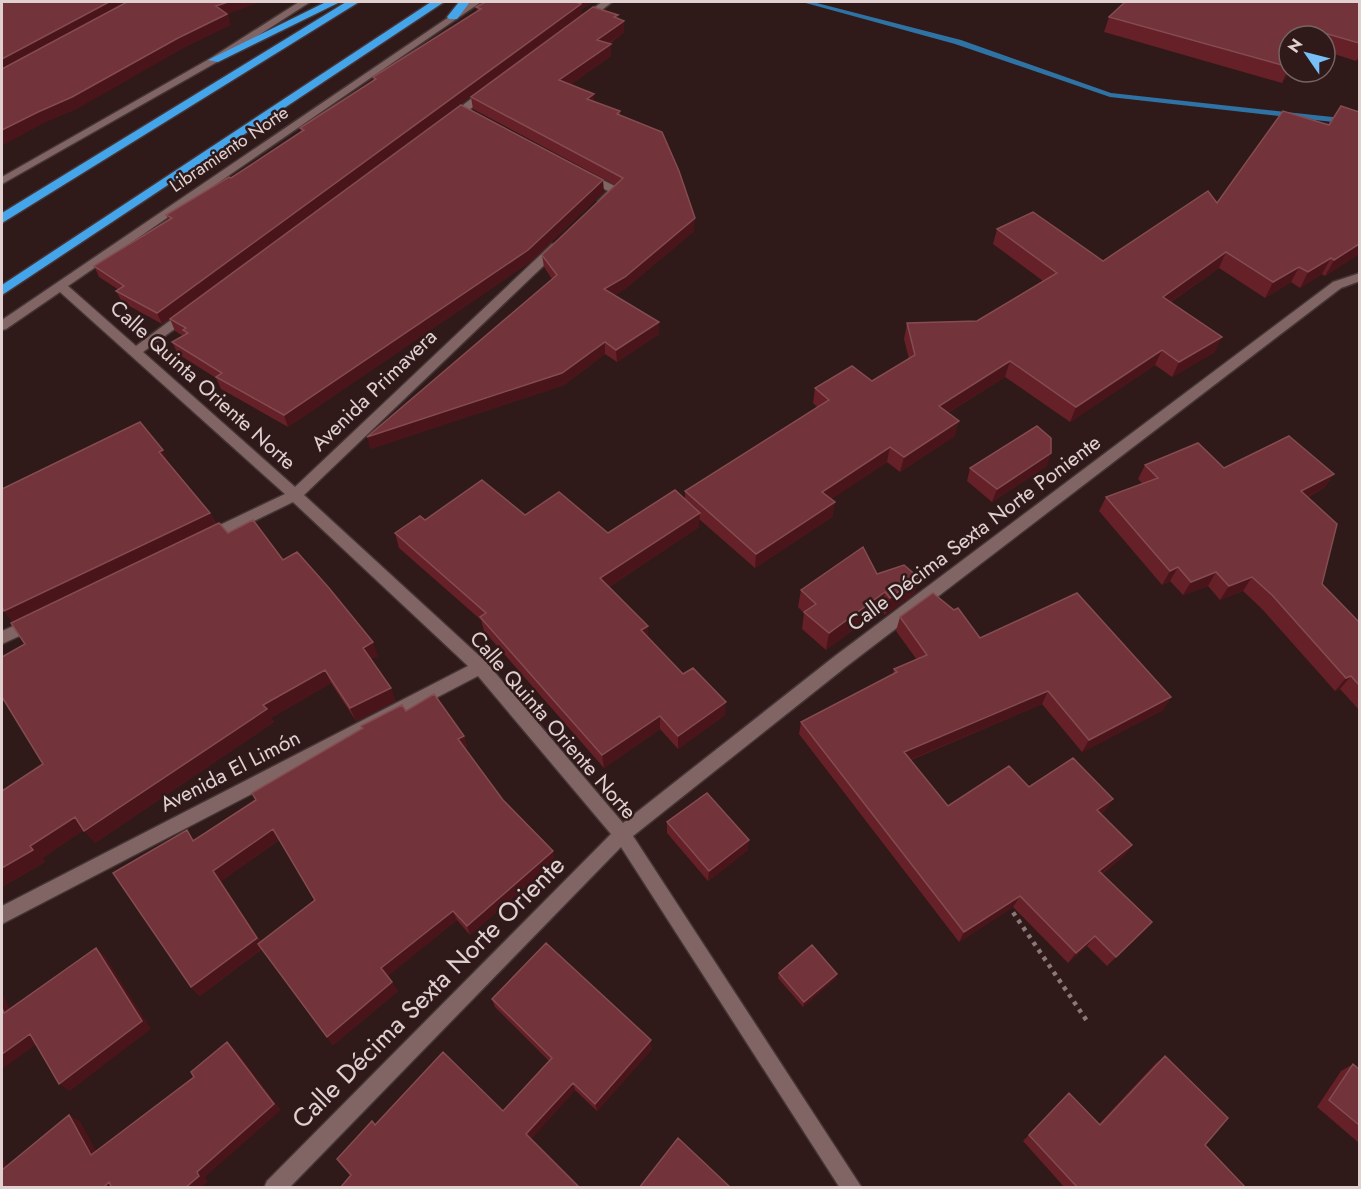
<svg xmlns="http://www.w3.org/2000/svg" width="1361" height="1189" font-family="Jost,sans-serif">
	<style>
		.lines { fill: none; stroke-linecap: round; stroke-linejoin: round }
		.stream { fill: #2e73a4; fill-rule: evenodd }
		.minor-casing { stroke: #463536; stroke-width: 3 }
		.highway-casing { stroke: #463536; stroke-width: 3 }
		.path { stroke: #8b7878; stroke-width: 4.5; stroke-dasharray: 4 5; stroke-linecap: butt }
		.minor { fill: #806564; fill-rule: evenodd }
		.highway { fill: #45a5ea; fill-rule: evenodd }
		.wall { fill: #652028; fill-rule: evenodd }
		.shaded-wall { fill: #4a151a }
		.building { fill: #72333a; stroke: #844c51; stroke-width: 1.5 }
		.labels { text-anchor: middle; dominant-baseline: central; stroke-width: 5; stroke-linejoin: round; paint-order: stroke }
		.far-street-label { font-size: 18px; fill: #e0d1d0; stroke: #2f1919 }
		.street-label { font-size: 21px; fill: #e0d1d0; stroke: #2f1919 }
		.near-street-label { font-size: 26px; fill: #e0d1d0; stroke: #2f1919 }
	</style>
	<rect width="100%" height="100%" fill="#2f1919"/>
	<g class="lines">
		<!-- stream -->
		<path class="stream" d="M802,2H813L961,40L1111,93L1360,120V125L1110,97L955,44Z"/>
		<defs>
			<path id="minor" d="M299,2H310L217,62L2,184V177L211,58Z
				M471,2H481L68,286L136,346L183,311H191V317L143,352L295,487L552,244H560V250L304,495L486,662L623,823L835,656L1333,282L1360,273V281L1341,288L847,666L633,836L862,1188H840L621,847L289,1188H264L267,1181L611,834L478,676L2,924V906L468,666L293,502L211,542H201L199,538L201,534L285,494L60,292L6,329L2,330V320Z
				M602,2H612L585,23H579V19Z
				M484,89L493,91L454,122H446V118Z
				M586,172L619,188L621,190L608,203H600L598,201L608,191L582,177L581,175Z
				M34,617L39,619L42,623L39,627L2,644V631Z"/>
			<path id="highway" d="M326,2H340L218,62L208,60Z
				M346,2H359L2,223V213Z
				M431,2H444L2,295V285Z
				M459,2H470L457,19H449L447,17Z"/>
		</defs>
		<!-- minor casing -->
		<use href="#minor" class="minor-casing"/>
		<!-- highway casing -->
		<use href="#highway" class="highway-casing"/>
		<!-- path -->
		<path class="path" d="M1008,905L1087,1021"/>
		<!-- minor -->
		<use href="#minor" class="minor"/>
		<!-- highway -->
		<use href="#highway" class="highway"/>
	</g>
	<!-- wall -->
	<path class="wall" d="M1359,2V57L1356,61L1325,51V36H1289L1290,72L1282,83L1104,32L1109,17Z
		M476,7L581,10L582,14L162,324L122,302L116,291L119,290L99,277L94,266L169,220L166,215L231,178L301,132L300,128L373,81V77L477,11Z
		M618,19L624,21V32L609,44L611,56L570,85L594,101L620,111V116L694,231L625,289L614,295L659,334L617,362L605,354L564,385L370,449L552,279L544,267L542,255L615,185L473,109L471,97Z
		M604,192L530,262L288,427L221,389L216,378L178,354L172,342L183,336L175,331L170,319Z
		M1217,203L1359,254L1325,276L1322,274L1300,288L1291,282L1265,298L1219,268L1171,302L1215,352L1172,377L1155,365L1070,422L1005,377L948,413L955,436L900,472L887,462L831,499L835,502L832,517L755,568L699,519V527L609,587L648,638L683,674L725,715L678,749L660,729L604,768L484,631L481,620L399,548L395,533L425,520L525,515L608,533L685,500V491L817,407L813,403L815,388L872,381L909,359L904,339L907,323L977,321L1043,281L993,244L997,229L1103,261Z
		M169,463L210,513L216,524L228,533L283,560L378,656L371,659L396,701L356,721L331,683L271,718L274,722L95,843L84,830L42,858L45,862L2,887L43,764L25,644L13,622L4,611Z
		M1145,465L1224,468L1334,474L1324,488L1308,497L1322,584L1359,622V710L1340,689L1335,691L1262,609L1243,591L1220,600L1208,586L1183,595L1170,581L1162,585L1099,511L1106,497L1143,484L1138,479Z
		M1047,466L992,502L967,481L970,468Z
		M877,574L918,577L914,594L885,615L881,609L826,650L802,629L804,613L798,607L801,590Z
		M900,617L980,638L1171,697L1163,710L1082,752L1042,704L911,760L948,806L1029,787L1105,811L1100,814L1132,845L1124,856L1102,874L1152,922L1143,932L1107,966L1087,946L1068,963L1013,907L959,942L799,734L801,722L893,674L894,669L917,660L896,631Z
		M406,711L464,736L467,747L465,748L503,800L555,861L470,935L457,920L387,976L398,991L333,1045L262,949L200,996L191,987L187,830L194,840L362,729L361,726ZM279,840L315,900L261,942L221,881Z
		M667,822L748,850L708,881L667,833Z
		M779,973L836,978L803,1007L778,978Z
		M492,999L652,1049L597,1111L575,1090L531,1139L351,1175L375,1125L503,1111L549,1061L495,1007Z
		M1165,1056L1205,1145L1246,1188H1065L1023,1141L1069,1093L1099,1124L1156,1063Z
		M1353,1064L1359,1069V1143L1317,1107L1341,1071Z"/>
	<!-- shaded-wall -->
	<path class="shaded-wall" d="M109,2H135L2,74V59Z
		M228,2H261L228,14L231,25L182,49L77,109L44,123L2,146V130L216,6Z
		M577,2H594L581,10L582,14L162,324L157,313Z
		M618,15V25L624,21V32L598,51L597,40L614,17Z
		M611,44V56L560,92L559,80Z
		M1289,67L1290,72L1282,83Z
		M594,94L595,106L587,99Z
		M603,180L604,192L530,262L288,427L284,415Z
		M695,218L694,231L625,289L604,301V289Z
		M1359,244V254L1325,276L1334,260Z
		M1226,252L1219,268L1156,312L1163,297Z
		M1331,258L1322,274L1300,288L1308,272Z
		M1299,267L1291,282L1265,298L1273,282Z
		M659,322V334L617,362L616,350Z
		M1222,337L1215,352L1172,377L1179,362Z
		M605,342V354L564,385L370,449L367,437Z
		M1162,350L1155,365L1070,422L1076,407Z
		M1010,361L1005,377L935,421L939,406Z
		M959,421L955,436L900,472L904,457Z
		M890,447L887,462L820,507L822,492Z
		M163,450L169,463L159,452Z
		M1051,453L1047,466L992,502L997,489Z
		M1334,474L1324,488L1292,505L1301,491Z
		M835,502L832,517L755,568L756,554Z
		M210,513L216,525L14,623L4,611Z
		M700,513L699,527L601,592L600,578Z
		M1178,567L1170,581L1162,585L1170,571Z
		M1216,572L1208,586L1183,595L1191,582Z
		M918,577L914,594L885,615L890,598Z
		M1252,577L1243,591L1220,600L1229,586Z
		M885,592L881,609L826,650L829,633Z
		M648,626V640L641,630Z
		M373,642L378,656L368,661L363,648Z
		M325,670L331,683L271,718L274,722L95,843L84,831L263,705Z
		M1351,676L1340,689L1335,691L1346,678Z
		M391,688L396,701L356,721L350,708Z
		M1048,691L1042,704L900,764L904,752Z
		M1171,697L1163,710L1082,752L1089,740Z
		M726,702L725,715L678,749V736Z
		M660,716V729L604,768L602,755Z
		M464,736L467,747L461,750L458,739Z
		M1113,799L1105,811L1089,822L1097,810Z
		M75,817L86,829L42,858L45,862L2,887V868L30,846Z
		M273,829L280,839L221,881L264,947L200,996L191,987L213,871Z
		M749,840L748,850L708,881L709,871Z
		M1132,845L1124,856L1091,882L1099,871Z
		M553,851L555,861L470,935L467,926Z
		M1020,896L1013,907L959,942L964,932Z
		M453,911L457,920L387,977L381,968Z
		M1152,922L1143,932L1107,966L1116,957Z
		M1095,936L1087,946L1068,963L1076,953Z
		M96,948L105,956L151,1029L70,1091L59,1084Z
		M837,974L836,978L803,1007L804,1002Z
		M392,982L398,991L333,1045L327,1037Z
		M2,993L16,1021L4,1013L2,1008Z
		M30,1034L41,1041L2,1069V1054Z
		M651,1040L652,1049L597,1111L595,1104Z
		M227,1042L235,1049L281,1110L205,1177L208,1182L201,1188H185L197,1172Z
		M573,1083L575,1090L530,1141L526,1134Z
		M69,1115L80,1121L101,1160L91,1155Z
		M2,1156L14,1176L2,1170Z
		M109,1182L120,1187L103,1188Z"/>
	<!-- building -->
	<path class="building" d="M2,2H109L2,59Z
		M127,2H228L216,6L227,14L178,38L72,97L38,112L2,130V69Z
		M486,2H577H576L581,4L157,313L116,291L124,286L94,266L172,218L166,215L229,177L231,178L304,130L300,128L376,79L373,77L481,9L476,7Z
		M1125,2H1359V43L1314,30L1310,36H1289V67L1109,17Z
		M593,7L618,15L614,17L624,21L597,40L611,44L559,80L594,94L587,99L620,111L617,114L662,132L679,171L695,218L625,277L604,289L659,322L616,350L605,342L562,373L367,437L557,275L542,255L623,178L471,97Z
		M461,105L603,180L528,250L284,415L216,377L222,373L172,342L188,333L183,330L186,328L170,319Z
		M1341,106L1359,112V244L1334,260L1331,258L1308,272L1299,267L1273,282L1226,252L1163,297L1222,337L1179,362L1162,350L1076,407L1010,361L939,406L959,421L904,457L890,447L822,492L835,502L756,554L685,491L829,400L815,388L852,366L872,381L915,355L907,323L977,321L1057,273L997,229L1033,212L1103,261L1208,191L1217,203L1283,111L1329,125Z
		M140,422L163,450L159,452L210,513L4,611L2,607V489Z
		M1037,426L1051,438V453L997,489L970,468Z
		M1289,436L1334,474L1301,491L1337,524L1322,584L1359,622V685L1351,676L1346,678L1272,595L1252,577L1229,586L1216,572L1191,582L1178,567L1170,571L1106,497L1158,478L1145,465L1198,443L1224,468Z
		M482,480L525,515L559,492L608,533L675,490L700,513L600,578L648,626L641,630L683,674L693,668L726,702L678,736L660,716L602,755L480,617L486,613L395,533L420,516L425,520Z
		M253,520L283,560L297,552L329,588L373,642L363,648L391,688L350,708L325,670L263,705L267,709L84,831L75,817L30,846L33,850L2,868V791L43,764L2,697V657L25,644L11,623L219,523L228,533Z
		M863,547L877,574L904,565L918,577L890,598L885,592L829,633L804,612L816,604L801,590Z
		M933,593L954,610L958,608L980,638L1077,593L1171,697L1089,740L1048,691L904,752L948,806L1009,766L1029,787L1073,758L1113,799L1097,810L1132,845L1099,871L1152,922L1116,957L1095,936L1076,953L1020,896L964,932L801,722L897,672L894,669L927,655L900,617Z
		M434,694L464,736L458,739L503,800L553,851L467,926L453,911L381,968L392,982L327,1037L258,944L315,900L273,829L213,871L257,938L191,987L113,873L187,830L193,841L256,800L252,793L363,728L361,726L402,705L406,711Z
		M707,793L749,840L709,871L667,822Z
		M546,943L651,1040L595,1104L573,1083L526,1134L580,1188H340L351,1175L337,1159L372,1121L375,1125L443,1052L503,1111L552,1058L492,999Z
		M812,945L837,974L804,1002L779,973Z
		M96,948L142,1021L59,1084L30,1034L2,1054V1008L4,1013Z
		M227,1042L274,1104L197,1172L199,1176L185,1188H112L109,1182L103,1188H2V1170L69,1115L91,1155L194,1077L191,1072Z
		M1165,1056L1228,1118L1205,1145L1246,1188H1078L1029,1135L1069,1093L1100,1125Z
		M1353,1064L1359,1069V1125L1329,1100Z
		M678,1138L731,1188H639Z"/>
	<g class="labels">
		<!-- far-street labels -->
		<g class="far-street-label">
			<text transform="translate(229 149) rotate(-34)">Libramiento Norte</text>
		</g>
		<!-- street labels -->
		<g class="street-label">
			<text transform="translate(203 385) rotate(42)">Calle Quinta Oriente Norte</text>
			<text transform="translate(374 390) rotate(-44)">Avenida Primavera</text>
			<text transform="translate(974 533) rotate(-37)">Calle Décima Sexta Norte Poniente</text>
			<text transform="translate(553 725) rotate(49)">Calle Quinta Oriente Norte</text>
			<text transform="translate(230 771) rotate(-27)">Avenida El Limón</text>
		</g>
		<!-- near-street labels -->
		<g class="near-street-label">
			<text transform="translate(428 992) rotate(-45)">Calle Décima Sexta Norte Oriente</text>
		</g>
	</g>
	<!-- border -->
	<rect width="1361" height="1189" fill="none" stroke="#e0d1d0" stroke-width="6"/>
	<!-- north arrow -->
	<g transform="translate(1307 54) rotate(305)"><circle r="28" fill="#2f1919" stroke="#766362" stroke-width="1.5"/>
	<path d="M0-4.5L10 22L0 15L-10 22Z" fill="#78bff8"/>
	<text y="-9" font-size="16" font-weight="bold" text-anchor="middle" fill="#e0d1d0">N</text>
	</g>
</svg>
